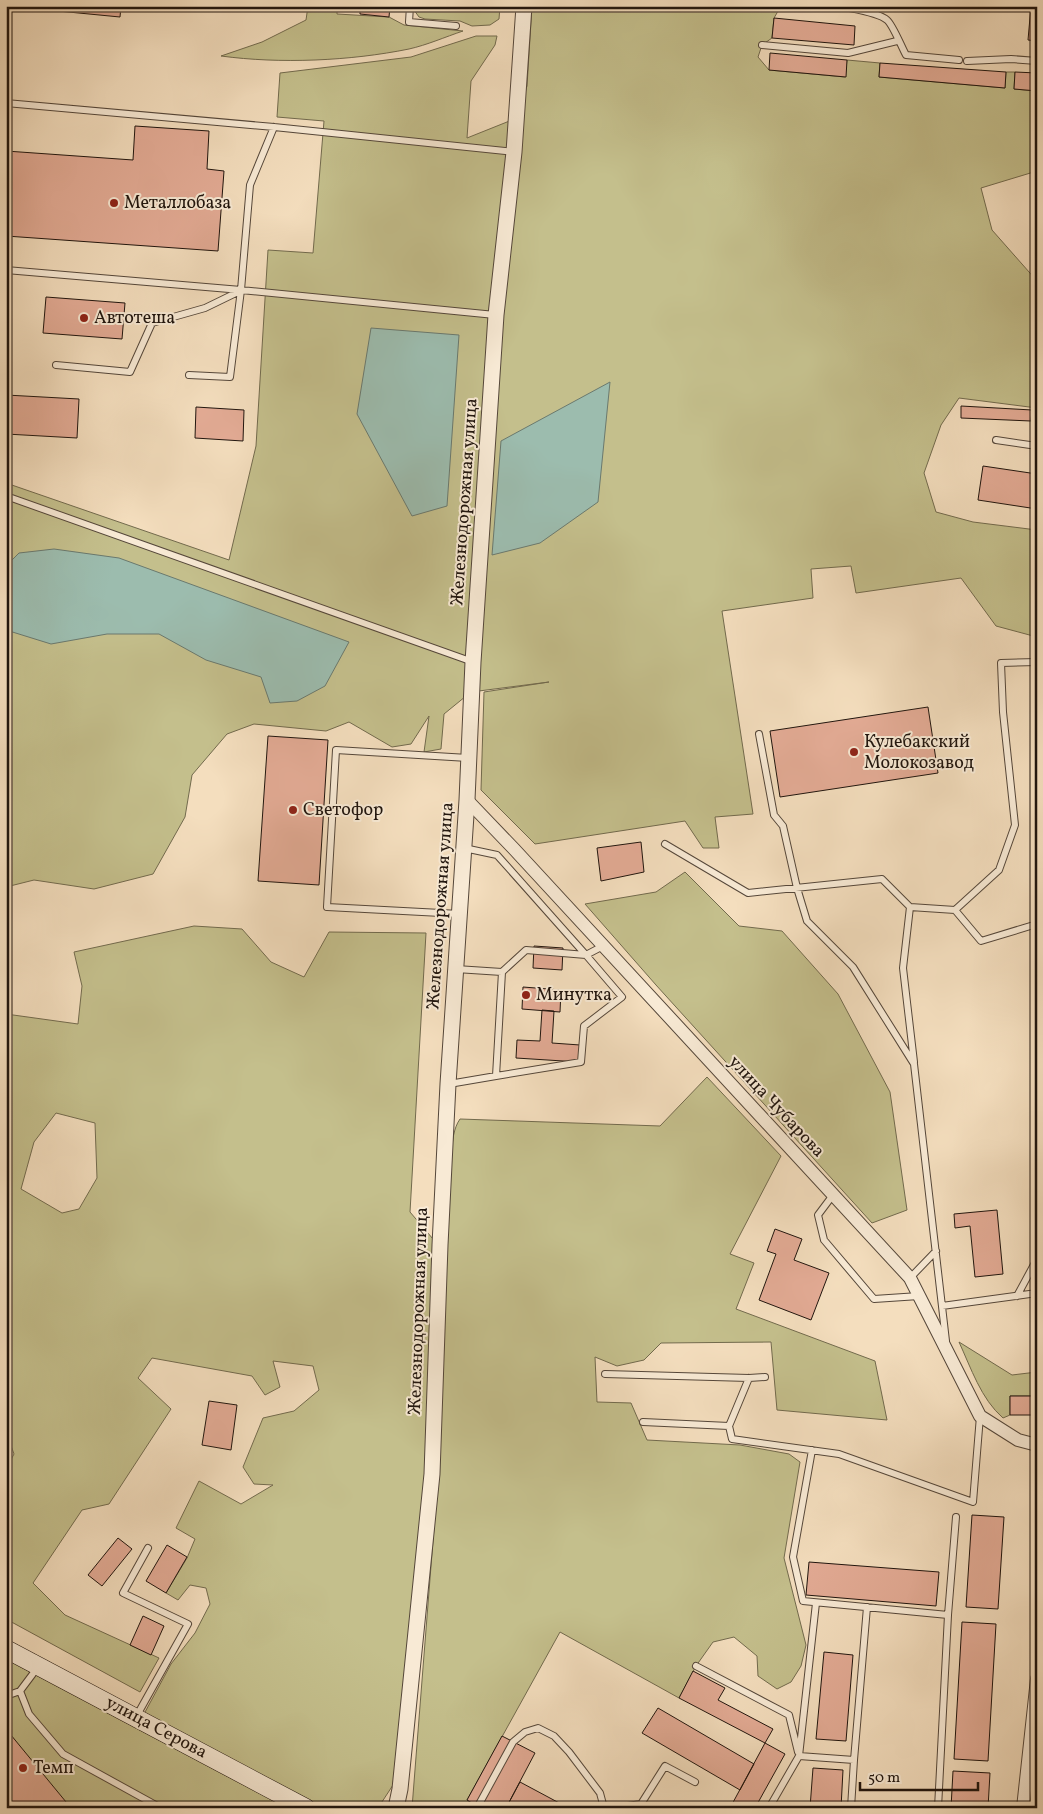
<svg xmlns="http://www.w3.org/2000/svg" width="1043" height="1814" font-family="Vollkorn,serif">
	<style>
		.green { fill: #c4bf8c; stroke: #726a4d; fill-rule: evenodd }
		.water { fill: #9cbcae; stroke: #6a796e }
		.building { fill: #e3ab95; stroke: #20150e }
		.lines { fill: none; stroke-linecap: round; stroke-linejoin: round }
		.service-casing { stroke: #55473a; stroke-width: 8 }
		.minor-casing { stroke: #55473a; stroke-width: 14 }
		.tertiary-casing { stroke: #55473a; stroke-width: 17 }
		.secondary-casing { stroke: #20150e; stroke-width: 19 }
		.service { stroke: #f8ead5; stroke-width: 6 }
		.minor { stroke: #f8ead5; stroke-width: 12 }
		.tertiary { stroke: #f8ead5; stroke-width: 15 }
		.secondary { stroke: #f8ead5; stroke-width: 18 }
		.poi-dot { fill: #8f2418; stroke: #f8ead5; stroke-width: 2 }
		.labels { text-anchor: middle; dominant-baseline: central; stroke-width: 4; stroke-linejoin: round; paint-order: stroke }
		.poi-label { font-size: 18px; fill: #20150e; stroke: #f8ead5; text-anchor: start }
		.street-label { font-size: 18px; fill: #20150e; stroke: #f8ead5 }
	</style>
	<rect width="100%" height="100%" fill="#f4debe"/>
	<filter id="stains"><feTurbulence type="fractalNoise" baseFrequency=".004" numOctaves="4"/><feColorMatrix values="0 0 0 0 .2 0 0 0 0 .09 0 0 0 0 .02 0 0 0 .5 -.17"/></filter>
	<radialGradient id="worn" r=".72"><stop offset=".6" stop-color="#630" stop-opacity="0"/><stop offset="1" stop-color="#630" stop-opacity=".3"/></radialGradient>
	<!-- green -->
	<path class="green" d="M308,6H337V14L389,17L404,25L463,31C445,37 427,45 409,49C350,61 280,64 221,56L262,42L306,20Z
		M414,6H426V9L459,11L460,6H500L499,19L490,25L472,26L460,21L425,19L419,17L414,10Z
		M532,6H781L774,18L772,38L762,45L758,57L769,70L845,77L847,60L880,63L879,77L1005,88L1006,72H1015L1014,89L1037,91V171L981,188L992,230L1037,281V408L959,398L941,425L924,473L936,512L973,522L1037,530V637L996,626L961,578L856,593L851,566L811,569L813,598L722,611L753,814L715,817L719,848H703L685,821L535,844L481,790L484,692L549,682L471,692L444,714L441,749L424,752L429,716L411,744L392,747L349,722L326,731L254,724L227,734L192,775L185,817L153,874L94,889L34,880L6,887V483L229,560L256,446L268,250L313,253L324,121L277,117L280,73L411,57L476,36H497L495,45L471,81L467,138L517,118L527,86Z
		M685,872L739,926L782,931L838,994L890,1092L907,1210L872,1223L656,985L585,904L656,892Z
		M194,926L242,929L271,962L304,977L329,932L426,933L410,1212L433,1239L425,1474L393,1785L378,1808H323L144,1714L171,1664L195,1633L210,1604L206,1588L190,1585L178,1600L166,1593L187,1558L195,1539L176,1528L199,1481L241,1504L273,1485L254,1484L243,1467L263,1418L294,1411L319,1390L313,1366L273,1361L280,1387L265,1395L252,1376L152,1358L138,1378L171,1409L109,1504L82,1510L33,1583L65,1615L159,1658L140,1692L6,1619V1469L14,1454L6,1432V1014L78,1024L82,986L74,952ZM56,1113L95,1123L97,1178L79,1209L62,1213L21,1189L34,1142Z
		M707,1077L781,1156L730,1254L754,1263L736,1309L875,1361L887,1420L777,1410L771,1342L661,1343L644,1360L617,1366L595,1357L597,1402L631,1403L647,1440L740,1445L789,1454L800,1462L784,1558L806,1645L801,1666L791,1682L777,1689L758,1676L757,1656L734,1637L713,1642L696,1666L679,1698L560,1632L467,1800L471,1803L469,1808H412L438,1477L451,1152C453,1141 453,1129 460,1119L660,1126Z
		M959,1342L1012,1375L1037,1372V1396H1010V1415L1003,1418C981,1399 971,1368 959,1342Z
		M6,1659L287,1808H6Z
		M1037,1737V1808H1029Z"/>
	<!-- water -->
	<path class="water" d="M371,328L459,335L447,506L412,516L357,414Z
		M610,382L598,502L540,543L492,555L501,441Z
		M54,549L119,558L349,642L325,686L297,701L270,703L261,677L206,660L159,634H107L51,644L6,630V566L19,553Z"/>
	<!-- building -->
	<path class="building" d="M6,6H45V11Z
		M59,6H121L120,17L58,11Z
		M360,6H390L389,17L360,14Z
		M426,6H460V11L426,9Z
		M1031,6H1037V41L1028,40Z
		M774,18L855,26L854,45L772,38Z
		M770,53L847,60L846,77L769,70Z
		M880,63L1006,72L1005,88L879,77Z
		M1015,72L1037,73V91L1014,89Z
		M135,126L209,131L207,169L224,171L218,251L6,236V151L133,160Z
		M46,297L125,303L122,339L43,333Z
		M6,395L79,399L77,438L6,434Z
		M961,406L1032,410L1031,421L961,418Z
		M196,407L244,410L243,441L195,438Z
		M983,466L1037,474V509L978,500Z
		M928,707L938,773L780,797L770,731Z
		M268,736L328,740L319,885L258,881Z
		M641,842L644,872L601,881L597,848Z
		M534,946L563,948L562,970L533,968Z
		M523,987L561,990L560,1012L522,1009Z
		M542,1010L554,1011L552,1043L580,1045L579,1062L516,1058L517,1040L540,1041Z
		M997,1210L1003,1274L975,1277L970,1226L955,1228L954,1214Z
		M775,1229L802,1239L794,1260L829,1273L811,1320L759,1300L776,1254L767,1251Z
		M1010,1396H1037V1415H1010Z
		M209,1401L237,1405L231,1450L202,1445Z
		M972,1515L1004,1517L998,1609L966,1607Z
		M118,1538L132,1549L102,1586L88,1575Z
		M167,1545L187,1557L166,1593L146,1581Z
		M809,1562L939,1572L936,1606L806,1595Z
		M143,1616L164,1626L151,1655L130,1645Z
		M962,1622L996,1624L988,1761L954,1759Z
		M824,1652L853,1655L846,1741L816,1739Z
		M693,1671L725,1688L718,1700L773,1729L765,1743L679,1698Z
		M658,1708L754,1764L740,1790L642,1733Z
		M6,1729L71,1808H6Z
		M502,1736L535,1753L506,1808H480L467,1800Z
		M765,1743L785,1754L755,1808H730Z
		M813,1768L843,1770L841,1808H810Z
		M953,1771L990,1773L988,1808H951Z
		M520,1782L563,1805L562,1808H506Z"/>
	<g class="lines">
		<defs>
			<path id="service" d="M410,6L409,22L456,26
				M840,6C852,9 878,12 887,20C893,25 901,46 906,55L959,60
				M762,45L848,53L897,41
				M967,61L1011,59L1037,61
				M6,103L274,127L514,152
				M6,270L241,290L495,315
				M56,365L130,372L152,323L205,308L240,291
				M189,375L230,377L241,290L250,185L274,127
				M996,440L1037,446
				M6,496L473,662
				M759,734L774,815L783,826L797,888L807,921L853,967L914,1064L946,1341
				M665,844L748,893L882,879L910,907
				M464,848L497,855L586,955L603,946
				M955,910L999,870L1015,825L1003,712L1001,663L1037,662
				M460,914L327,907L336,750L468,758
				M456,969L502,972
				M914,1062L903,968L910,907L955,910L981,941L1037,924
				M449,1084L496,1076L502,972L526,950L586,955L622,997L584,1026L581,1062L496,1076
				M833,1195L818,1215L824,1240L874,1299L919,1296
				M910,1278L936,1251
				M1017,1296L1037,1259
				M942,1306L1037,1293
				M605,1374L749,1378L765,1377
				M749,1378L729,1426L732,1439L839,1454L973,1502L980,1416
				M643,1422L729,1426
				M812,1450L793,1557L803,1601L948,1615L938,1808
				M948,1615L956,1517
				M696,1666L789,1715L798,1752
				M38,1667L20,1691L29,1714L63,1754L161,1808
				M6,1696L20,1691
				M136,1717L188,1624L123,1593L148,1548
				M799,1756L854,1760L867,1607
				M477,1808L513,1742L525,1732L538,1728L554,1736L569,1752L600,1793L604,1808
				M614,1808L641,1804L665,1766L695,1782
				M769,1808L799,1756L816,1603
				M851,1808L854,1760"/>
			<path id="minor" d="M467,800L514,849L910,1278L980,1416L1018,1440L1037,1445
				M1023,1808L1037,1679"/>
			<path id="tertiary" d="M396,1808L400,1789L432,1474L440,1245L448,1084L467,800L473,662L496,315L514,152L524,6"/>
			<path id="secondary" d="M6,1649L306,1808"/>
		</defs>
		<!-- service casing -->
		<use href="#service" class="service-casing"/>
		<!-- minor casing -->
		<use href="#minor" class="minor-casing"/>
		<!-- tertiary casing -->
		<use href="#tertiary" class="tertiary-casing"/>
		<!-- secondary casing -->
		<use href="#secondary" class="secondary-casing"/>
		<!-- service -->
		<use href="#service" class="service"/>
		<!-- minor -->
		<use href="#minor" class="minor"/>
		<!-- tertiary -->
		<use href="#tertiary" class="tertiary"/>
		<!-- secondary -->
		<use href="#secondary" class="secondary"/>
	</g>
	<!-- markers -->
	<g class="poi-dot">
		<circle cx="114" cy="203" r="5"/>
		<circle cx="84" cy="318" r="5"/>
		<circle cx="854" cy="752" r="5"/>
		<circle cx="293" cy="810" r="5"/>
		<circle cx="526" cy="995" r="5"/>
		<circle cx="23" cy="1768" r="5"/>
	</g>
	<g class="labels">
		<!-- poi labels -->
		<g class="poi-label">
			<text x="124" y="203">Металлобаза</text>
			<text x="94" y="318">Автотеша</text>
			<text x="864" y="742">Кулебакский<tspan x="864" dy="21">Молокозавод</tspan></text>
			<text x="303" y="810">Светофор</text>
			<text x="536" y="995">Минутка</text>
			<text x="33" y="1768">Темп</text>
		</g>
		<!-- street labels -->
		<g class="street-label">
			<text transform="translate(465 502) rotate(-86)">Железнодорожная улица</text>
			<text transform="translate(441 906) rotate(-86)">Железнодорожная улица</text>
			<text transform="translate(776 1107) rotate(47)">улица Чубарова</text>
			<text transform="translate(419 1311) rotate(-88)">Железнодорожная улица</text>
			<text transform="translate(156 1728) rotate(28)">улица Серова</text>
		</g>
	</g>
	<!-- margin -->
	<rect width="1043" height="1814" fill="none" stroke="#f4debe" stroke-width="25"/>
	<rect x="8" y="8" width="1028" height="1799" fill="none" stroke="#20150e" stroke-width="2.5"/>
	<rect x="12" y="12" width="1018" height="1789" fill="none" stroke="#20150e"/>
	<!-- scale -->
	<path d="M860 1782v8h118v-8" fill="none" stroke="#20150e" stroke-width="2.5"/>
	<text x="868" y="1782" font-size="15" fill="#20150e" stroke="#f8ead5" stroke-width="4" paint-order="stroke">50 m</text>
	<rect width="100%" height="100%" filter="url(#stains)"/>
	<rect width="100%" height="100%" fill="url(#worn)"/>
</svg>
